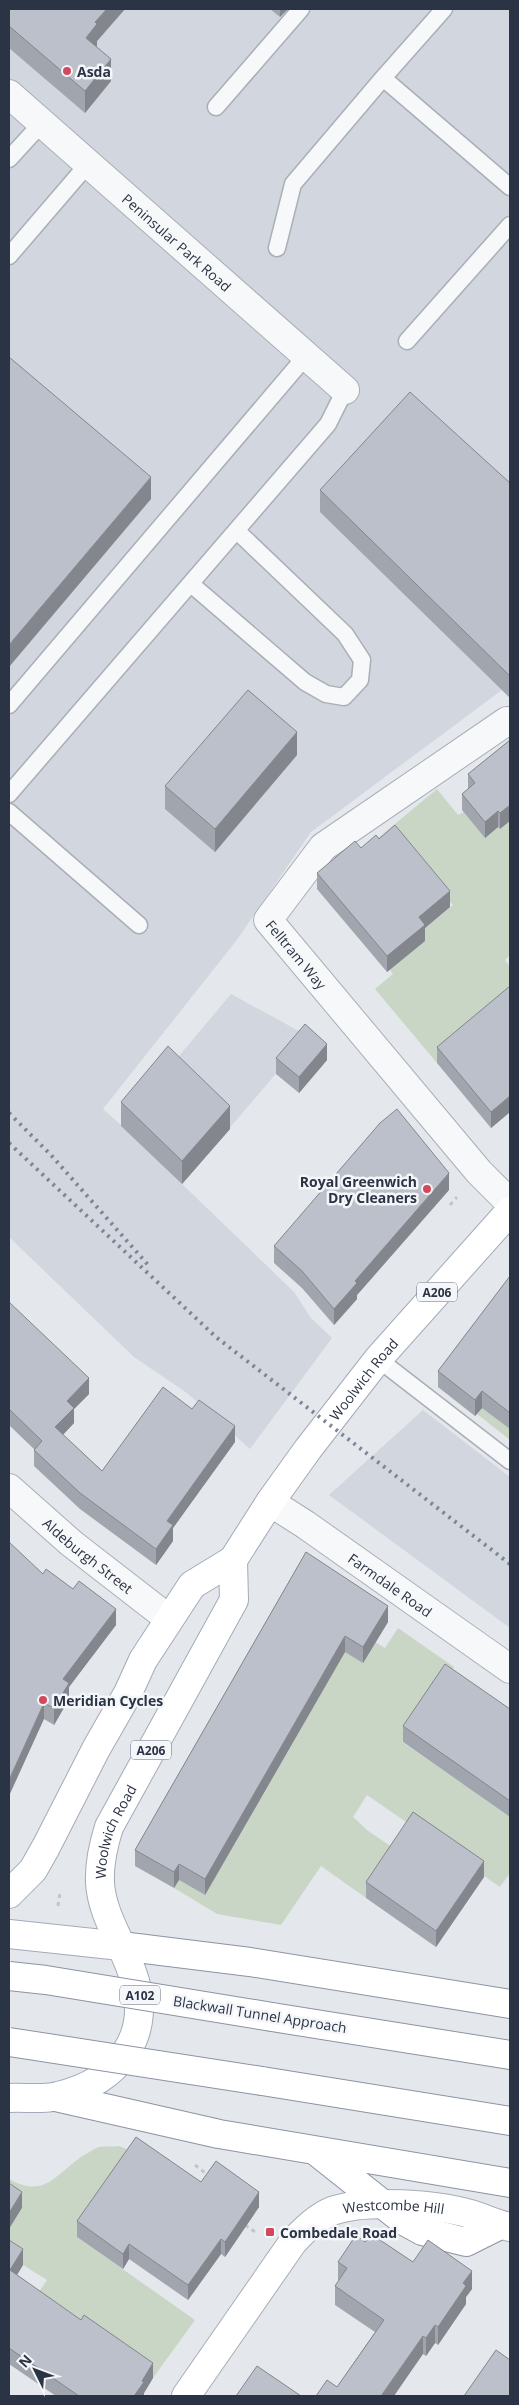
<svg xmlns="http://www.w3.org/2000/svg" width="519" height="2405" font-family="'Open Sans',sans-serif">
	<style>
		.built { fill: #d2d6de }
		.green { fill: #c9d6c5 }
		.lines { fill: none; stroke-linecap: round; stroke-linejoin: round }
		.lane-casing { stroke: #a9aeb7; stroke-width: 19 }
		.street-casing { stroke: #a9aeb7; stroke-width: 30 }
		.secondary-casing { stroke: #a9aeb7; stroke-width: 30 }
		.primary-casing { stroke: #a3abb8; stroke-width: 30 }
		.highway-casing { stroke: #8b94a3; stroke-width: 30 }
		.path { stroke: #c2c5cb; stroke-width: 3; stroke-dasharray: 4 4; stroke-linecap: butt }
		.lane { stroke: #f7f8fa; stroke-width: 16 }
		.street { stroke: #f7f8fa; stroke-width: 28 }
		.secondary { stroke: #fff; stroke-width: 28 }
		.primary { stroke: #fff; stroke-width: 28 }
		.highway { stroke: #fff; stroke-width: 28 }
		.rail { stroke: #7d8696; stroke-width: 4; stroke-dasharray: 2.5 5; stroke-linecap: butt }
		.highway-bridge-casing { stroke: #8b94a3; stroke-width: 30; stroke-linecap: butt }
		.highway-bridge { stroke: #fff; stroke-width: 28 }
		.wall { fill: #a1a5ae }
		.shaded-wall { fill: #83868d }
		.building { fill: #bbc0ca; stroke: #83868d }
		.poi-dot { fill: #d1495b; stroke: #f4f6f9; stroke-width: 2 }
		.labels { text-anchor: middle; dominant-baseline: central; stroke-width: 5; stroke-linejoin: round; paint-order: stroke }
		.shield { fill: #f4f6f9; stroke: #676e7b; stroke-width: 1 }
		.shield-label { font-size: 12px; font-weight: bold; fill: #2b3445 }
		.poi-label { font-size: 14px; font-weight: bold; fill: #2b3445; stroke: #f4f6f9; text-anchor: start }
		.street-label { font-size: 14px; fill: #2b3445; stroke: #f4f6f9 }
	</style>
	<rect width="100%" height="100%" fill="#e4e7ec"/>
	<!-- built -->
	<path class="built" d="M9,9H510V698L502,690L311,832L236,941L103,1109L121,1125L231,994L308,1036L182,1184L294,1292L311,1318L332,1338L250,1449L187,1393L134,1357L9,1237Z
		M423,1410L510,1477V1628L329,1495Z"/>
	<!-- green -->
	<path class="green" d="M437,789L458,815L464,812L485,837L498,827L500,829L510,821V955L505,960L510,967V1028L437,1063L375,989L393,974L390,970L419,933L453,905L441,892L355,857Z
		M482,1407L510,1429V1440L477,1414Z
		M398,1628L454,1667L402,1742L463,1784L493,1770L477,1794L507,1815L510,1811V1873L500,1887L367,1795L353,1817L367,1830L406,1857L381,1875L366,1898L321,1866L281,1925L217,1914L174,1888L179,1880L205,1895L252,1813L321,1635L363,1662L375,1642L385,1648Z
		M119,2146L136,2153L77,2237L195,2320L153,2378L32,2302L47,2280L9,2256V2229L22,2208L9,2199V2179C47,2200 56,2172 86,2154C90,2152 95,2148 99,2147C105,2146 112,2147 119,2146Z"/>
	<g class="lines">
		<defs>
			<path id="lane" d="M444,9L383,78L510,187
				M216,107L301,9
				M9,159L42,123
				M277,248L293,184L383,78
				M9,256L88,164
				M407,341L510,225
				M191,584L305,682L326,694L344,697L360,680L362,660L345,634L237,531
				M9,705L306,356
				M9,794L328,424L345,390
				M9,812L139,925
				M378,1359L510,1461"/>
			<g id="street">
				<path id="s1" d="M9,94L345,390"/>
				<path id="s2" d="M507,721L323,847L268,920L479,1172L510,1203"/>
				<path id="s3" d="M9,1488L71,1543L169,1619"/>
				<path id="s4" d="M270,1502L306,1525L510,1669"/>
			</g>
			<g id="secondary">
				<path id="s5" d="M186,2396L293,2242C304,2230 317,2217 332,2211C366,2199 436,2204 470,2214C484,2218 496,2224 510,2227"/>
			</g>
			<g id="primary">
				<path id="s6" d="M9,1894L33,1870L46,1847L96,1749L128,1693L143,1660L192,1585L233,1560L270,1502L308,1449L378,1359L510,1211"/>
				<path d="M9,1934L121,1946"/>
				<path id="s7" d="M9,2098C24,2097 43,2100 58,2096C119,2082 155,2033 132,1972C122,1942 102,1915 100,1883C99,1863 103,1846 109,1827L234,1600L233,1560"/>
			</g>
			<path id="highway" d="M121,1946L250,1962L510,2004
				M272,2017L510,2055
				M262,2081L510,2121
				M56,2097L219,2134L510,2183
				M317,2152L404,2221L422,2231L466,2242L500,2225"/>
		</defs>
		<!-- lane casing -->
		<use href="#lane" class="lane-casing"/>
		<!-- street casing -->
		<use href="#street" class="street-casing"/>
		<!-- secondary casing -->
		<use href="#secondary" class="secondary-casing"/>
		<!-- primary casing -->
		<use href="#primary" class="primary-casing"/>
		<!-- highway casing -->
		<use href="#highway" class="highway-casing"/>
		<!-- path -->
		<path class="path" d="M450,1205L457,1197
			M58,1906L60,1892
			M195,2165L209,2176
			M245,2225L258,2234"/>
		<!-- lane -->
		<use href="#lane" class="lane"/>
		<!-- street -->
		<use href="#street" class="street"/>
		<!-- secondary -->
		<use href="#secondary" class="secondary"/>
		<!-- primary -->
		<use href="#primary" class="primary"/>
		<!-- highway -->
		<use href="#highway" class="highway"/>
		<!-- rail -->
		<path class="rail" d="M9,1113L51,1155L149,1266
			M9,1143L216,1337L510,1564"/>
		<defs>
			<path id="highway-bridge" d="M9,1976L46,1980L272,2017
				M9,2042L262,2081"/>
		</defs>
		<!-- highway-bridge casing -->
		<use href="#highway-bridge" class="highway-bridge-casing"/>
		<!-- highway-bridge -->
		<use href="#highway-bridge" class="highway-bridge"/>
	</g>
	<!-- wall -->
	<path class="wall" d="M9,9H125L97,41V47L111,81L85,113L9,48Z
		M270,9H288L280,17Z
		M510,483V698L320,512V490Z
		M510,740L500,829L498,827L485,838L462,810V794L468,789V774Z
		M297,755L215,852L165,809V786Z
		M361,848L450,907L425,928V941L387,972L317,889V873Z
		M510,986V1112L491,1128L437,1063V1047Z
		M276,1058L327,1060L299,1093L276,1074Z
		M121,1102L230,1129L182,1184L121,1126Z
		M449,1190L357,1295V1299L334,1325L302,1288L274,1263V1246Z
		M510,1276V1429L482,1408L475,1416L438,1387V1371Z
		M9,1302L89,1394L74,1409V1423L63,1435L102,1471L235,1442L173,1528V1541L156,1565L80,1509L34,1466V1449L9,1425Z
		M306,1552L388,1622L363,1663L345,1652L205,1895L179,1880L174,1888L135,1866V1850Z
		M43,1574L116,1625L69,1687V1699L54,1725L44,1719Z
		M510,1709V1817L403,1742V1726Z
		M484,1877L436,1947L366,1898V1882Z
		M201,2182L259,2207L225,2257L221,2254L188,2300L129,2259L123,2269L77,2237V2221Z
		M9,2240L23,2265L17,2275L153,2378L144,2393V2396H56L9,2364Z
		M365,2242L413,2262L472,2289L466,2297V2304L438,2345L435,2343L426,2356L423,2354L337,2387L375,2332L335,2305V2286L339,2281L338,2280V2262Z"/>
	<!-- shaded-wall -->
	<path class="shaded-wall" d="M107,9H125L97,41V46L86,60V38L95,22Z
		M280,9H288L280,17Z
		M111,59V81L85,113V91Z
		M151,477V499L9,667V645Z
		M297,732V755L215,852V829Z
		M510,805V821L500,829V813Z
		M498,811V827L485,838V822Z
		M450,891V907L425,928V941L387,972V956L419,917Z
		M327,1044V1060L299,1093V1077Z
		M510,1096V1112L491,1128V1112Z
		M230,1106V1129L182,1184V1161Z
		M449,1173V1190L357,1295V1299L334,1325V1309L355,1281Z
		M89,1378V1394L74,1409V1423L55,1443V1427L67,1401Z
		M482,1391V1408L475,1416V1400Z
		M235,1426V1442L173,1528V1541L156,1565V1549L167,1521Z
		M388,1606V1622L363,1663V1647Z
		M116,1609V1625L69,1687V1699L54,1725V1708L63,1679Z
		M345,1636V1652L205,1895V1879Z
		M44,1703V1719L9,1796V1780Z
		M484,1861V1877L436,1947V1931Z
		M179,1864V1880L174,1888V1872Z
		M22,2192V2208L9,2229V2213Z
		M259,2192V2207L225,2257V2242Z
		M221,2239V2254L188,2300V2285Z
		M129,2244V2259L123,2269V2254Z
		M23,2249V2265L10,2286V2270Z
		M472,2271V2289L466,2297V2304L438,2345V2327L463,2283Z
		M435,2325V2343L426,2356V2338Z
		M423,2336V2354L394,2396H381Z
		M153,2363V2378L144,2393V2396H134L142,2381Z"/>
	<!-- building -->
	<path class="building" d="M9,9H107L95,22L97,24L86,38L111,59L85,91L9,26Z
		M9,357L151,477L9,645Z
		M410,392L510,483V676L320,490Z
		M248,690L297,732L215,829L165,786Z
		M510,740V805L500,813L498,811L485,822L462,794L475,783L468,774Z
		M395,825L450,891L419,917L425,925L387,956L317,873L355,841L361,848L376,835L379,839Z
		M510,986V1096L491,1112L437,1047Z
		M305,1024L327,1044L299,1077L276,1058Z
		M168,1046L230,1106L182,1161L121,1102Z
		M397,1109L449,1173L355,1281L357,1283L334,1309L302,1271L274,1246L380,1123Z
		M510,1276V1413L482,1391L475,1400L438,1371Z
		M9,1302L89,1378L67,1401L74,1408L55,1427L102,1471L163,1387L192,1409L199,1400L235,1426L167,1521L173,1525L156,1549L80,1493L34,1450L42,1441L9,1409Z
		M9,1542L43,1574L46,1569L73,1589L79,1581L116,1609L63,1679L69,1683L54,1708L44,1703L9,1780Z
		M306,1552L388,1606L363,1647L345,1636L205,1879L179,1864L174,1872L135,1850Z
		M445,1664L510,1709V1801L403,1726Z
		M413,1812L484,1861L436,1931L366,1882Z
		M136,2137L201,2182L216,2161L259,2192L225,2242L221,2239L188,2285L129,2244L123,2254L77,2221Z
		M9,2183L22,2192L9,2213Z
		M371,2234L413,2262L428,2240L472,2271L463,2283L466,2286L438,2327L435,2325L426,2338L423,2336L381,2396H316L327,2380L337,2387L384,2320L335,2286L347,2268L338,2262L356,2235L365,2242Z
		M9,2240L23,2249L10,2270L81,2320L84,2315L153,2363L142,2381L144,2382L134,2396H79L9,2348Z
		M496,2350L510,2360V2396H464Z
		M257,2366L301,2396H236Z"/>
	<!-- markers -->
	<g class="poi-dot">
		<circle cx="67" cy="71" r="5"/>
		<circle cx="427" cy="1189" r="5"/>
		<circle cx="43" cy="1700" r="5"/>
		<rect x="265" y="2227" width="10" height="10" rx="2.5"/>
	</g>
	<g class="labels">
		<!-- shield labels -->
		<g class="shield">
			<rect x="417" y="1282.5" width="40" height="19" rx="4"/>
			<rect x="131" y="1740.5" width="40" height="19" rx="4"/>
			<rect x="120" y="1985.5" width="40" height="19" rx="4"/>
		</g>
		<g class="shield-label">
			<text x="437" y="1292">A206</text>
			<text x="151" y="1750">A206</text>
			<text x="140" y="1995">A102</text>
		</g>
		<!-- poi labels -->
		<g class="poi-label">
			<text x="77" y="71">Asda</text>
			<text x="417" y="1181" text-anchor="end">Royal Greenwich<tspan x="417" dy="16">Dry Cleaners</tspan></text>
			<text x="53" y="1700">Meridian Cycles</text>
			<text x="280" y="2232">Combedale Road</text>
		</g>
		<!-- street labels -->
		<g class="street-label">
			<text stroke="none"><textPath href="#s1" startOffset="224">Peninsular Park Road</textPath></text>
			<text stroke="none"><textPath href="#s2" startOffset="359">Felltram Way</textPath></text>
			<text stroke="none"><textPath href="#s6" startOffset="632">Woolwich Road</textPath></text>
			<text stroke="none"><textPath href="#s3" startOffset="104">Aldeburgh Street</textPath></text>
			<text stroke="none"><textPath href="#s4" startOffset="146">Farmdale Road</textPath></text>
			<text stroke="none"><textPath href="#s7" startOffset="365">Woolwich Road</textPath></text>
			<text transform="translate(260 2014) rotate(9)">Blackwall Tunnel Approach</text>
			<text stroke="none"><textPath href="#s5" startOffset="300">Westcombe Hill</textPath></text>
		</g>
	</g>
	<!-- border -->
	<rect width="519" height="2405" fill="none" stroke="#2b3445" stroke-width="20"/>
	<!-- north arrow -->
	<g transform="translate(35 2370) rotate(312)" stroke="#f4f6f9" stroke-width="4" paint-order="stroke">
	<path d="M0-4L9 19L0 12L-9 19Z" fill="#2b3445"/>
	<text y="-8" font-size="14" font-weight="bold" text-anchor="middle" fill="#2b3445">N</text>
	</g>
</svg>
